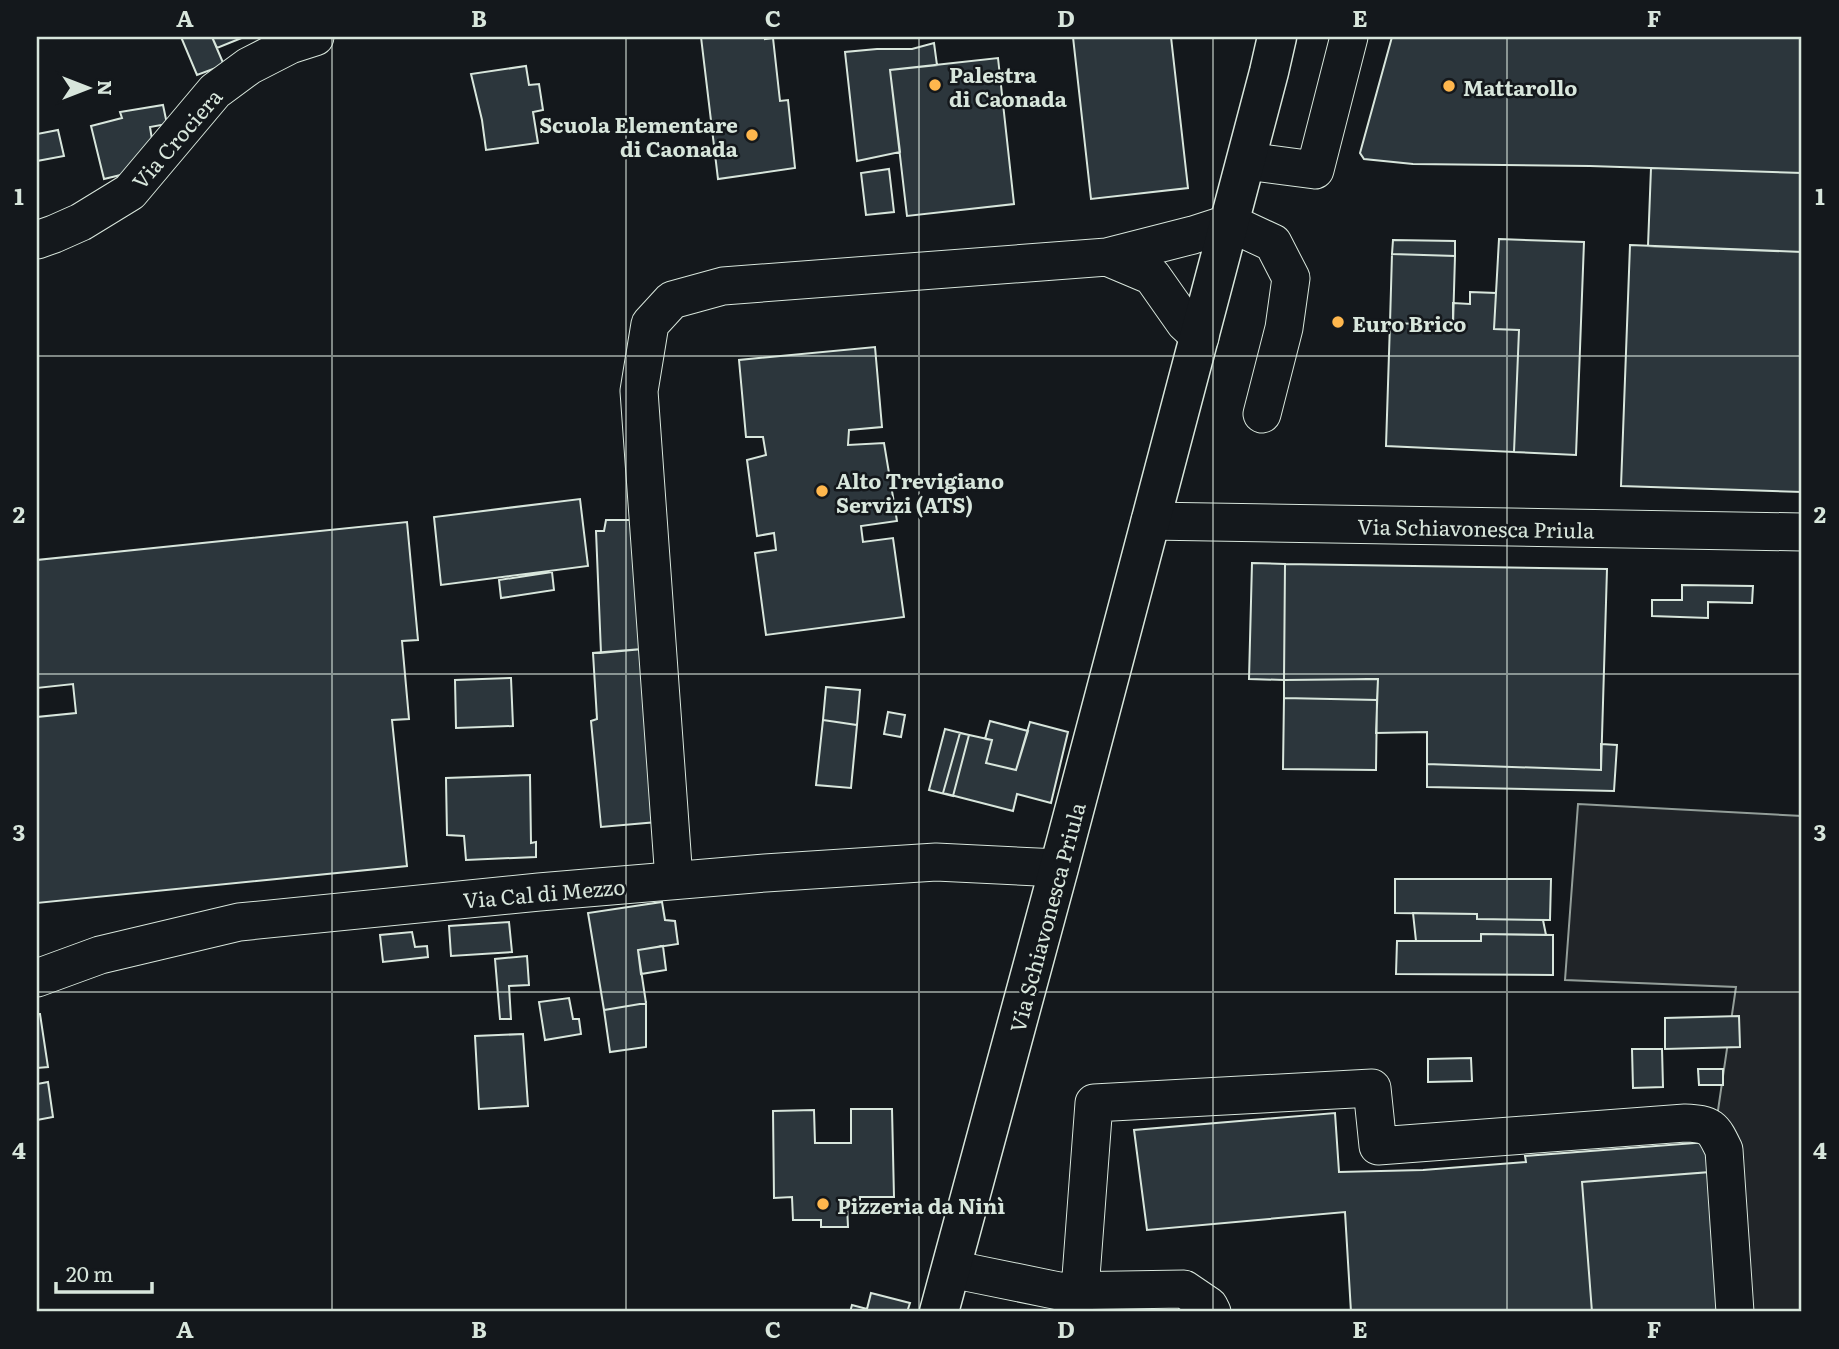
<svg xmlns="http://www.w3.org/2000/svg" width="1839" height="1349" font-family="Literata,serif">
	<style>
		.green { fill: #202428; stroke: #939e99; stroke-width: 2 }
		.building { fill: #2c363c; stroke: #d8e6dc; stroke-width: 2 }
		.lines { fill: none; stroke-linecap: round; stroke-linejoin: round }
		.minor-casing { stroke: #d8e6dc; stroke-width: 39 }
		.major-casing { stroke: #d8e6dc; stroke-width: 41 }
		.minor { stroke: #14181c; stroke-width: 37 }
		.major { stroke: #14181c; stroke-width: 38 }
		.grid { fill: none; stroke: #d8e6dc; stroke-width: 2; stroke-opacity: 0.55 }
		.poi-dot { fill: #ffb74d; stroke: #14181c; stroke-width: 2.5 }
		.labels { text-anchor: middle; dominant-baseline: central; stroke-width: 5; stroke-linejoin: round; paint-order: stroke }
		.poi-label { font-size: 21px; font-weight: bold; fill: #d8e6dc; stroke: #14181c; text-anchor: start }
		.street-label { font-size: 21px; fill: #d8e6dc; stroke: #14181c }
		.neatline { fill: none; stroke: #d8e6dc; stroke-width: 2.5 }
		.grid-label { font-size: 23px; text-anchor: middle; font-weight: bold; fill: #d8e6dc }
	</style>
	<rect width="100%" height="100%" fill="#14181c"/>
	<!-- green -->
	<path class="green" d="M1578,804L1802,816V1312H1738L1716,1124L1736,987L1565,980Z"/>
	<!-- building -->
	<path class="building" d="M181,37H212L224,65L197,75Z
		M212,37H244L217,48Z
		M701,37H765V39L773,38L780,101L788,100L795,168L718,179Z
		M1073,37H1171L1188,188L1091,199Z
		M1392,37H1802V173L1590,166L1413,164L1364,159L1360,153Z
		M934,43L937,65L890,70L900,152L857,161L845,52L877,49H912Z
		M998,58L1014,204L907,216L890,70Z
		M526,66L529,85L539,84L543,110L533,112L538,143L486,150L482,120L471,74Z
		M163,105L167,124L150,127L154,152L137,171L104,179L91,126L122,118L120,112Z
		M58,130L64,156L37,161V134Z
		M1651,168L1802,173V252L1648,246Z
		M889,169L894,212L866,215L861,173Z
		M1499,239L1584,242L1576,455L1514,452L1519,330L1494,329Z
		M1393,240L1455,241V256L1392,254Z
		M1630,245L1802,252V492L1621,486Z
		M1392,254L1455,256L1453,325L1390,323Z
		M1470,292L1496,293L1494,329L1519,330L1514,452L1386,446L1390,323L1453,325V303L1470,304Z
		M875,347L882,427L849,430L848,445L884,443L897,521L861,526L863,542L893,538L904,617L766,635L755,553L776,550L774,533L757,536L747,460L766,455L763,437H746L739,360Z
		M580,499L588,566L441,585L434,517Z
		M606,520H632L642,649L601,653L596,531H604Z
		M407,522L418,640L402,641L409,719L392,720L407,866L37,903V717L76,713L73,684L37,688V560Z
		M1252,563L1285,564L1284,680L1249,679Z
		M1285,564L1607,569L1601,770L1427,764V732L1376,733L1378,679L1284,680Z
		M552,572L554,590L501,598L499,580Z
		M1682,585L1753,586L1752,603L1708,602V618L1652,616V600H1682Z
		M641,649L657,822L601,827L591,721L597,719L593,653Z
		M511,678L513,726L456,728L455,680Z
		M1378,679L1377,700L1284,698V680Z
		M826,687L860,690L857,725L823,720Z
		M1284,698L1377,700L1376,770L1283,769Z
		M888,712L905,715L901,737L884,734Z
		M823,720L857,725L851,788L816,785Z
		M990,721L1028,731L1016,770L986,763L992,740L985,739Z
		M1030,722L1068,732L1051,803L1017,794L1013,811L943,793L960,733L992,740L986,763L1016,770Z
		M945,729L969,735L953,796L929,790Z
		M1601,744L1617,745L1614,791L1427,787V764L1601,770Z
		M530,775L531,843L536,842V857L466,860L464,836L447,835L446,778Z
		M1395,879H1551L1550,920L1477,919V914L1395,913Z
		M662,902L665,920L675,921L678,944L638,950L646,1003L604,1010L588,913Z
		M1413,913L1477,914V919L1543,920L1546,935L1481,934V941H1416Z
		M509,922L512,952L451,956L449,926Z
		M412,932L415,947L427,946L428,957L383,962L380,935Z
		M1481,934L1553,935V975L1396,974L1397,941H1481Z
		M663,946L666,970L641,974L638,950Z
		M527,956L529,985L509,986L511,1019H500L495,959Z
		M569,998L573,1019H579L581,1034L545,1040L539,1002Z
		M646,1003V1047L610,1052L604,1010Z
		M37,1014H40L48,1067L37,1068Z
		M1739,1016L1740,1047L1665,1049V1018Z
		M523,1034L528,1106L479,1109L475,1036Z
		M1632,1049H1662L1663,1087L1633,1088Z
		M1471,1058L1472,1081L1428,1082V1059Z
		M1698,1069H1723V1085H1699Z
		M48,1082L53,1117L37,1120V1084Z
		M851,1109H892L894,1197H860V1205H847L848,1227H821V1220H793L792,1197L774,1198L773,1111L814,1110L815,1143H851Z
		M1335,1113L1339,1172L1423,1170L1526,1162L1525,1156L1708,1142L1710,1172L1582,1182L1592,1312H1351L1345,1212L1147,1230L1134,1130Z
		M1710,1172L1721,1312H1592L1582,1182Z
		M871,1293L910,1303L907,1312H850L852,1305L867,1309Z"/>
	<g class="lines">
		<defs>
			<path id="minor" d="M1246,161L1315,170L1349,37
				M37,240L54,234L81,222L130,192L215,91L249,66L290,45L315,37
				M1107,257L1152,276L1185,323L1200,337
				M1150,521L1802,532
				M674,880L639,391L650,324L672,300L723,286L1107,257L1193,235L1230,223L1273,243L1291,278L1284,328L1262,414
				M37,978L100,955L239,922L539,892L765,873L936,862L1059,868
				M951,1269L1059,1291L1184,1289L1209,1306L1212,1312
				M1080,1290L1094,1103L1372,1088L1378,1146L1685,1123C1711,1124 1713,1127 1724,1150L1735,1312"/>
			<path id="major" d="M939,1312L1059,868L1269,72L1277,37"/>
		</defs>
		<!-- minor casing -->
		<use href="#minor" class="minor-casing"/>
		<!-- major casing -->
		<use href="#major" class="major-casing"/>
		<!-- minor -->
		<use href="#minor" class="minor"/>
		<!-- major -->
		<use href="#major" class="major"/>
	</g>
	<!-- grid -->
	<path class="grid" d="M332,37V1312M626,37V1312M919,37V1312M1213,37V1312M1507,37V1312M37,356H1802M37,674H1802M37,992H1802"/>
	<!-- markers -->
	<g class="poi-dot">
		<circle cx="935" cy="85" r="7"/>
		<circle cx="1449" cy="86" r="7"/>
		<circle cx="752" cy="135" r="7"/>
		<circle cx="1338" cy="322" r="7"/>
		<circle cx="822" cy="491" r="7"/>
		<circle cx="823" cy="1204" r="7"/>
	</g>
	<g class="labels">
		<!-- poi labels -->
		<g class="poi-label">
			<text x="949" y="73">Palestra<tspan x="949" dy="24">di Caonada</tspan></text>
			<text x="1463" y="86">Mattarollo</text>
			<text x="738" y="123" text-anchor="end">Scuola Elementare<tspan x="738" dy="24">di Caonada</tspan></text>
			<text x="1352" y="322">Euro Brico</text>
			<text x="836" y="479">Alto Trevigiano<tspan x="836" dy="24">Servizi (ATS)</tspan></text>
			<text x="837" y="1204">Pizzeria da Ninì</text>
		</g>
		<!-- street labels -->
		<g class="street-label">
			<text transform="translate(176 138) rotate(-49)">Via Crociera</text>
			<text transform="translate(1476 527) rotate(1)">Via Schiavonesca Priula</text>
			<text transform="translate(544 892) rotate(-5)">Via Cal di Mezzo</text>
			<text transform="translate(1046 917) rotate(-75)">Via Schiavonesca Priula</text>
		</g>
	</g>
	<!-- border -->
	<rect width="1839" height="1349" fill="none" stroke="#14181c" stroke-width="77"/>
	<!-- north arrow -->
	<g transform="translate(88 88) rotate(90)" stroke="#14181c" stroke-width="5" paint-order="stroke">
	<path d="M0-5L12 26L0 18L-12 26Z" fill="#d8e6dc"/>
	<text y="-10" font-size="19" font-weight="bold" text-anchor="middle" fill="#d8e6dc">N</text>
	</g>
	<!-- scale -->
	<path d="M56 1282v10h96v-10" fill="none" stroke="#d8e6dc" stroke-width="3.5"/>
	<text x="66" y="1282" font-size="21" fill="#d8e6dc" stroke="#14181c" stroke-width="5" paint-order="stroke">20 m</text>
	<rect x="38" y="38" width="1762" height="1272" class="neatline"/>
	<g class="grid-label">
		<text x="185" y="27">A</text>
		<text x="479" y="27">B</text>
		<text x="773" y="27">C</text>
		<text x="1066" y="27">D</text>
		<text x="1360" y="27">E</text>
		<text x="1654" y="27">F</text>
		<text x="19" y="205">1</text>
		<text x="1820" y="205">1</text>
		<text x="19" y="523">2</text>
		<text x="1820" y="523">2</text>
		<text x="19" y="841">3</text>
		<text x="1820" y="841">3</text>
		<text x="19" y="1159">4</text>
		<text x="1820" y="1159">4</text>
		<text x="185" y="1338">A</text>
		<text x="479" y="1338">B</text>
		<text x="773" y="1338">C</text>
		<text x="1066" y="1338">D</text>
		<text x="1360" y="1338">E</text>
		<text x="1654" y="1338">F</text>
	</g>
</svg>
